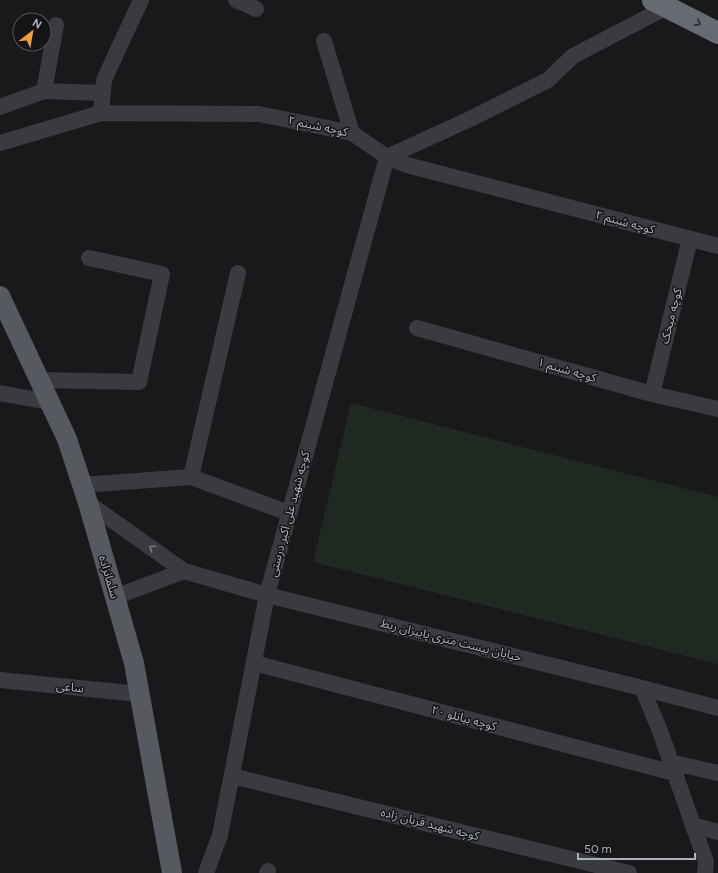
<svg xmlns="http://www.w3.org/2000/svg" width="718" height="873" font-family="Figtree,'Noto Sans Arabic',sans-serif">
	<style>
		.green { fill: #202921 }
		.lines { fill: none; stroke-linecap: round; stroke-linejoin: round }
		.minor { stroke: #3a3b40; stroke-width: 16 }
		.major { stroke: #56595f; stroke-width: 20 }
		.highway { stroke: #666a71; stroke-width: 22 }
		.oneway { stroke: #282a2d }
		.oneway2 { stroke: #787c84 }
		.labels { text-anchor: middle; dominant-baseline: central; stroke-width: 3; stroke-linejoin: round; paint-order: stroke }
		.street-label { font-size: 12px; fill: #abb2bb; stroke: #141416 }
	</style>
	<rect width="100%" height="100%" fill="#19191b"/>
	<!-- green -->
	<path class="green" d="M351,403L718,497V664L313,562Z"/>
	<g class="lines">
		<!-- minor -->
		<path class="minor" d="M236,0L256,9
			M324,41L352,133
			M44,91L56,25
			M0,107L44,91L103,93
			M101,113L104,80L141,0
			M0,143L101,113L259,114L352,133L387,157L407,165L718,246
			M417,328L652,394L718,409
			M39,380L139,382L162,274L89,258
			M0,393L49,402
			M652,394L690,239
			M191,477L238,273
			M81,485L191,477L289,513
			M88,503L184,571L267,595L642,688L660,731L706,862L705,873
			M115,597L184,571
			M254,663L674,773
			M0,680L139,694
			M642,688L718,708
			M670,762L718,773
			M232,776L629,873
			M693,825L718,832
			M206,873L220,835L267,595L387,157L470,119L548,80L573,56L667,7
			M267,873L268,871"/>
		<!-- major -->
		<path class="major" d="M0,296L67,439L88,503L134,663L172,873"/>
		<!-- highway -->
		<path class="highway" d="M653,0L718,33"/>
	</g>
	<!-- one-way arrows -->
	<defs><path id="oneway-chevron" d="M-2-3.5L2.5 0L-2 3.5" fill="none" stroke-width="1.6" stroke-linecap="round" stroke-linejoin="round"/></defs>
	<use class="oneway" href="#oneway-chevron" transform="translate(698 23) rotate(26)"/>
	<use class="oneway2" href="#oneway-chevron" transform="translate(152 548) rotate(-145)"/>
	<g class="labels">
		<!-- street labels -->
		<g class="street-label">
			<text transform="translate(318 126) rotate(12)">کوچه شبنم ۲</text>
			<text transform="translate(625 222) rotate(15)">کوچه شبنم ۲</text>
			<text transform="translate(671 316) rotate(-76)">کوچه میخک</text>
			<text transform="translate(567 370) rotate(16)">کوچه شبنم ۱</text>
			<text transform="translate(289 514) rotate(-75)">کوچه شهید علی اکبر درستی</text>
			<text transform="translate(109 577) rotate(74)">سلمانزاده</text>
			<text transform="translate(451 640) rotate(14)">خیابان بیست متری پاییزان ربط</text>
			<text transform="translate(70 687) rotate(6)">ساعی</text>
			<text transform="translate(464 718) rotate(15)">کوچه بیانلو ۲۰</text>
			<text transform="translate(430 824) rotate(14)">کوچه شهید قربان زاده</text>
		</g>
	</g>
	<!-- north arrow -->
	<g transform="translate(32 32) rotate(31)"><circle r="19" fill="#141416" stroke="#505358"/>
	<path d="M0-3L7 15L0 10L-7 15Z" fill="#f39c38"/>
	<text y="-6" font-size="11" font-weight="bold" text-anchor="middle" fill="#abb2bb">N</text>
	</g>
	<!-- scale -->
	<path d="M578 853v6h117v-6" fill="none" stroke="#abb2bb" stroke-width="2"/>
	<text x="584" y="853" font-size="12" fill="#abb2bb" stroke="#141416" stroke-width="3" paint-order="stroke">50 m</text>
</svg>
